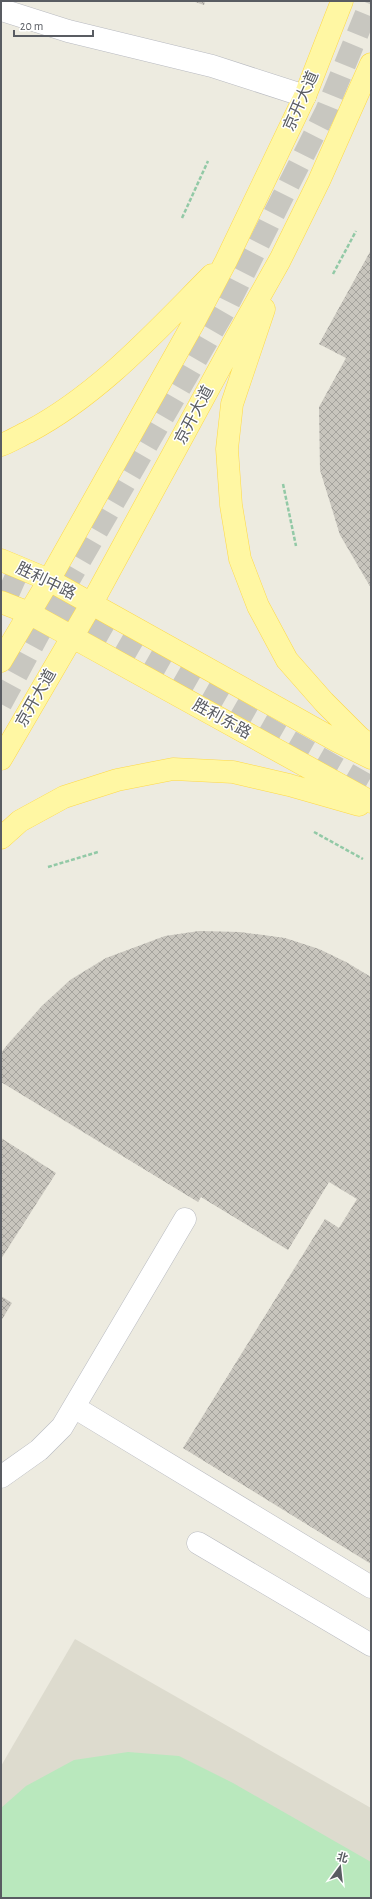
<svg xmlns="http://www.w3.org/2000/svg" width="372" height="1899" font-family="'Alegreya Sans','Noto Sans SC',sans-serif">
	<style>
		.education { fill: #dddbce }
		.green { fill: #b9e8bd }
		.building { fill: url(#building-cross-hatch) }
		.lines { fill: none; stroke-linecap: round; stroke-linejoin: round }
		.minor-tunnel { stroke: #c8c7c0; stroke-width: 22; stroke-dasharray: 22 11; stroke-linecap: butt }
		.minor-casing { stroke: #b8bac0; stroke-width: 23 }
		.major-casing { stroke: #fed948; stroke-width: 23 }
		.path { stroke: #92c9a6; stroke-width: 2.5; stroke-dasharray: 4 2; stroke-linecap: butt }
		.minor { stroke: #fff; stroke-width: 22 }
		.major { stroke: #fff7a3; stroke-width: 22 }
		.labels { text-anchor: middle; dominant-baseline: central; stroke-width: 3; stroke-linejoin: round; paint-order: stroke }
		.street-label { font-size: 16px; fill: #595c62; stroke: #fff }
	</style>
	<defs>
		<pattern id="building-cross-hatch" width="8" height="8" patternUnits="userSpaceOnUse"><rect width="8" height="8" fill="#c8c5bd"/><path d="M0 0l8 8M0 8l8-8" fill="none" stroke="#a5a39d"/></pattern>
	</defs>
	<rect width="100%" height="100%" fill="#edebe0"/>
	<!-- education -->
	<path class="education" d="M75,1639L371,1808V1898H1V1766Z"/>
	<!-- green -->
	<path class="green" d="M128,1752L179,1756L233,1783L371,1862V1898H1V1808L26,1786L74,1760Z"/>
	<!-- building -->
	<path class="building" d="M192,1H205L204,5Z
		M371,250V588L340,535L320,470L319,407L346,358L319,344Z
		M199,931L240,932L285,938L319,949L346,962L371,977V1564L183,1448L325,1219L339,1228L357,1199L329,1182L288,1250L201,1197L198,1202L1,1082V1053L7,1045L42,1006L70,980L106,958L165,936Z
		M1,1138L56,1173L1,1259Z
		M1,1296L12,1303L1,1321Z"/>
	<g class="lines">
		<!-- minor-tunnel -->
		<path class="minor-tunnel" d="M1,583L54,606L371,787
			M1,704L54,606L228,305L326,111L371,1"/>
		<defs>
			<path id="minor" d="M1,8L2,10L68,31L212,66L305,96
				M74,1407L371,1587
				M1,1477L39,1450L62,1427L185,1219
				M198,1543L371,1645"/>
			<path id="major" d="M264,309L232,404L227,449L231,505L240,559L258,606L287,660L324,702L359,737L371,746
				M1,445C10,442 19,436 28,432C100,394 156,331 212,275
				M1,560L49,580L337,741L371,758
				M1,602L29,613L371,802
				M1,661L49,580L194,322L226,261L305,96L342,1
				M1,759L92,603L235,340L280,260L319,181L371,64
				M1,838L20,821L64,797L117,780L173,769L233,772L289,785L359,805"/>
		</defs>
		<!-- minor casing -->
		<use href="#minor" class="minor-casing"/>
		<!-- major casing -->
		<use href="#major" class="major-casing"/>
		<!-- path -->
		<path class="path" d="M182,218L208,161
			M333,274L356,231
			M283,484L296,546
			M314,832L363,859
			M48,867L98,852"/>
		<!-- minor -->
		<use href="#minor" class="minor"/>
		<!-- major -->
		<use href="#major" class="major"/>
	</g>
	<g class="labels">
		<!-- street labels -->
		<g class="street-label">
			<text transform="translate(301 101) rotate(-66)">京开大道</text>
			<text transform="translate(194 415) rotate(-62)">京开大道</text>
			<text transform="translate(46 581) rotate(26)">胜利中路</text>
			<text transform="translate(36 698) rotate(-60)">京开大道</text>
			<text transform="translate(222 719) rotate(29)">胜利东路</text>
		</g>
	</g>
	<!-- border -->
	<rect width="372" height="1899" fill="none" stroke="#595c62" stroke-width="4"/>
	<!-- north arrow -->
	<g transform="translate(340 1867) rotate(15)" stroke="#ffffff" stroke-width="3" paint-order="stroke">
	<path d="M0-3L7 15L0 10L-7 15Z" fill="#595c62"/>
	<text y="-6" font-size="11" font-weight="bold" text-anchor="middle" fill="#595c62">北</text>
	</g>
	<!-- scale -->
	<path d="M14 30v6h79v-6" fill="none" stroke="#595c62" stroke-width="2"/>
	<text x="20" y="30" font-size="12" fill="#595c62" stroke="#ffffff" stroke-width="3" paint-order="stroke">20 m</text>
</svg>
